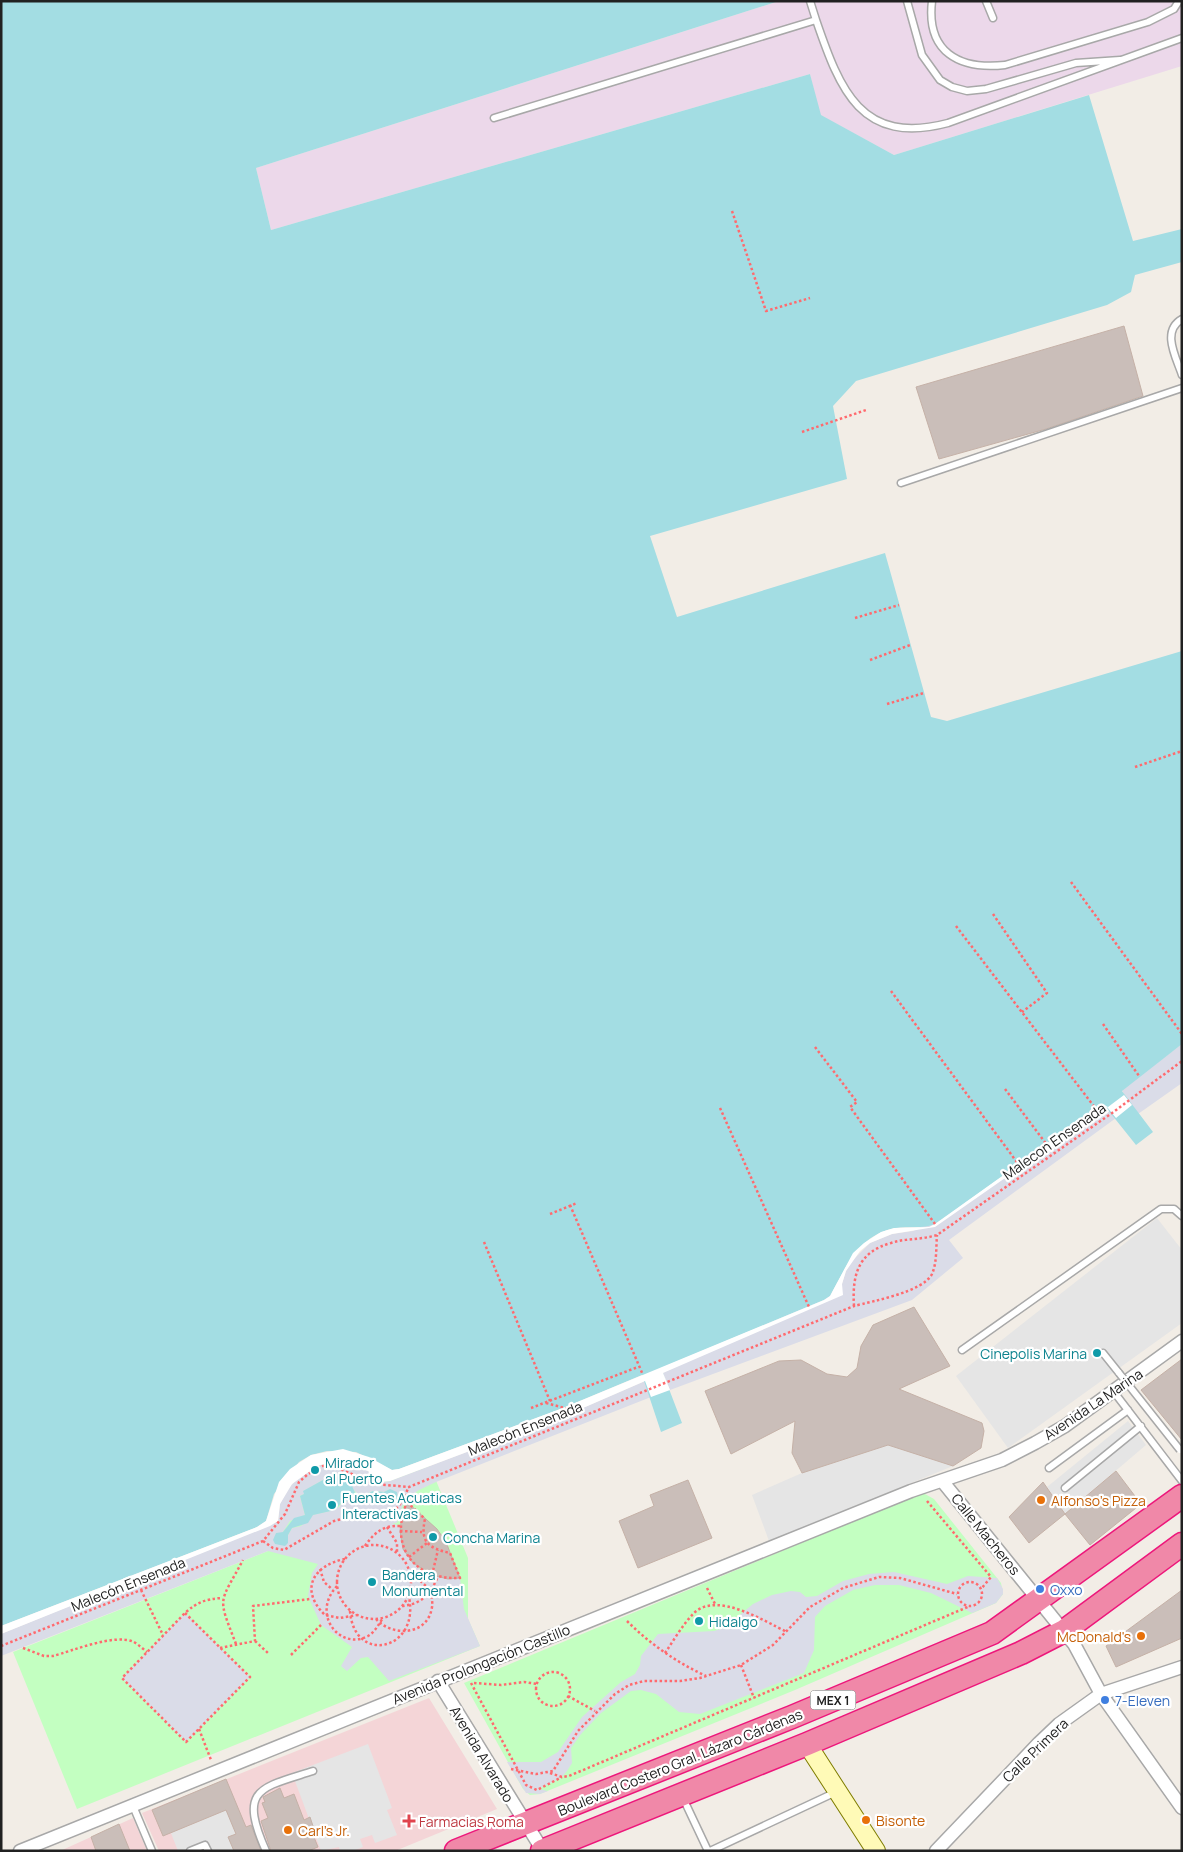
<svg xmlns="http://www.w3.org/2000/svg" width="1183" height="1852" font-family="Manrope,sans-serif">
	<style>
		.commercial { fill: #f4d5d7 }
		.industrial { fill: #ecd8ea }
		.park { fill: #c3ffc1 }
		.parking { fill: #e5e5e5 }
		.plaza { fill: #dadce8; fill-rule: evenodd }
		.water { fill: #a3dde3 }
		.pier { fill: #fff }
		.building { fill: #cabeb9; stroke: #c5b1a7 }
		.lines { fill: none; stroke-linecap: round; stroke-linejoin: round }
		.lane-casing { stroke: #a8a8a8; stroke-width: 9 }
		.street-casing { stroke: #a8a8a8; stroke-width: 15 }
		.secondary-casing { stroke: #7f7d00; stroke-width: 20 }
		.highway-casing { stroke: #ed177b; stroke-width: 25 }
		.path { stroke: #ff6a6e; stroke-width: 2.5; stroke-dasharray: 2.5 2.5; stroke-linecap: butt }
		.lane { stroke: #fff; stroke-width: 6 }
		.street { stroke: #fff; stroke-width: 12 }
		.secondary { stroke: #fffab7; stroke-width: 18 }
		.highway { stroke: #f088a8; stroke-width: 22 }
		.lane-bridge-casing { stroke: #a8a8a8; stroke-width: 9; stroke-linecap: butt }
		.lane-bridge { stroke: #fff; stroke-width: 6 }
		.culture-dot { fill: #0f9aa8; stroke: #fff; stroke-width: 2 }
		.food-dot { fill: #e8710a; stroke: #fff; stroke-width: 2 }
		.shop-dot { fill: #3f7fe0; stroke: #fff; stroke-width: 2 }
		.health-dot { fill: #e0444e; stroke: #fff; stroke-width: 2 }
		.labels { text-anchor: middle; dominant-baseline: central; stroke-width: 4.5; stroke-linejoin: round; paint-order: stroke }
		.shield { fill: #fff; stroke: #646464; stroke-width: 1 }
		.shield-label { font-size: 12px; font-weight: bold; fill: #212121 }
		.street-label { font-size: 14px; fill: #212121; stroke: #fff }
		.culture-label { font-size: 14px; fill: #0d838f; stroke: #fff; text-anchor: start }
		.food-label { font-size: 14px; fill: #c56008; stroke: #fff; text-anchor: start }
		.shop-label { font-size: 14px; fill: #366cbe; stroke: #fff; text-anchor: start }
		.health-label { font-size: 14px; fill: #be3a42; stroke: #fff; text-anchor: start }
	</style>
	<rect width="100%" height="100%" fill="#f2ede6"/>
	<!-- commercial -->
	<path class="commercial" d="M429,1698L497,1809L395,1851H159L142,1813Z
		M133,1818L147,1851H60Z"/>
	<!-- industrial -->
	<path class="industrial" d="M779,1H1182V66L894,155L820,115L810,74L271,230L256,168Z"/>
	<!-- park -->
	<path class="park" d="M332,1462L390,1481L430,1466L468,1558V1619L480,1646L77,1809L13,1652L268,1551L317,1466Z
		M919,1494H925L934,1499L1001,1583L1003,1594L996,1603L795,1690L540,1794L530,1795L523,1789L464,1683Z"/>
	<!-- parking -->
	<path class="parking" d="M1157,1218L1182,1250V1323L1008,1448L956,1376Z
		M1128,1421L1146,1445L1065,1514L1047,1487Z
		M888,1445L953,1466L769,1541L752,1495L802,1473Z
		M368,1744L392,1808L387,1810L397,1835L375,1843L372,1835L360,1839L363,1847L353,1851H340L339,1847L321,1851L292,1773Z
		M226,1810L236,1834L228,1837L234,1850L208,1851L205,1845L190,1851H178L171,1833Z"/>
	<!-- plaza -->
	<path class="plaza" d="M1182,1044V1083L1138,1114L1124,1095L1122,1089Z
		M1108,1107L1116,1118L949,1240L963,1258L912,1300L670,1390L661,1368L824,1300L842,1284L846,1271L852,1261L870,1243L892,1234L913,1231L974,1198L1096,1109Z
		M645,1381L651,1397L436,1482L419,1490L409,1497L407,1502L404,1501L397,1523H392L400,1526L403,1549L413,1563L424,1572L448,1579L460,1578L464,1609L480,1646L389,1681L368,1657L361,1658L347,1671L341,1666L352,1647L321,1625L308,1596L312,1573L318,1564L268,1551L1,1656V1634L278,1521L280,1504L287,1490L298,1478L317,1466L332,1462L348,1463L368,1471L381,1482L390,1481L576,1411ZM343,1478L360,1497L373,1491L384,1492L390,1489L398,1497V1500L392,1504L376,1498L365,1503L354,1500L342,1502L339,1507L330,1511L312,1515L301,1526L292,1528L288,1535L283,1532L290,1521L305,1515L300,1496L304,1494V1491L323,1480Z
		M894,1572L947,1584L968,1576L997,1578L1003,1589V1594L996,1603L972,1613L931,1593L899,1585H875L853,1590L825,1606L815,1617L814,1650L804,1673L700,1714L679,1712L656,1694L641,1690L631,1691L601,1713L581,1734L571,1748L572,1763L567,1771L561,1778L538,1789L548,1791L540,1794L526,1793L507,1762H541L558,1752L582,1717L621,1682L635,1674L640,1665L641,1656L658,1634L714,1631L724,1628L753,1604L772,1595L791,1591L800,1592L806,1597L817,1596L843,1581L869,1574Z
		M185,1613L250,1677L186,1742L122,1678Z"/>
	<!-- water -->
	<path class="water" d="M1,1H779L256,168L271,230L810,74L821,115L894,155L1089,95L1133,241L1182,229V262L1135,275L1131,292L1107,305L856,381L833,406L847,479L650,536L677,617L885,553L931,717L947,721L1182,651V1044L1122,1091L1153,1132L1136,1145L1104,1105L935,1224C923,1229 908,1226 896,1228C859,1234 846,1267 830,1296L824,1300L661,1368L682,1423L661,1432L642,1375L563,1408L399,1469L392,1470L356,1452L327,1451L311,1455L299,1462L274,1494L266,1521L257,1527L1,1626Z
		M340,1476L343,1478L348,1477L356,1495L360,1497L373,1491L384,1492L390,1489L397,1492L398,1500L391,1504L376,1498L365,1503L354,1500L342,1502L335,1510L313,1515L308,1523L292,1528L288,1535V1543L285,1546L275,1544L273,1540L276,1533L283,1532L294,1518L305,1515L300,1496L304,1494L303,1491L323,1480Z"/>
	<!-- pier -->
	<path class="pier" d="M1124,1095L1132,1105L1116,1118L1107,1107L935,1227L892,1234L870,1243L860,1251L846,1271L842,1284L843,1295L663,1373L670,1390L651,1397L645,1381L576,1411L390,1481L381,1482L368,1471L348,1463L332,1462L317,1466L292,1484L280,1504L278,1521L270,1526L1,1634V1626L257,1527L266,1521L279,1482L290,1469L311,1455L343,1449L369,1457L392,1470L399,1469L563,1408L824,1300L830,1296L853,1253L864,1243L881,1232L894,1228L929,1227L935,1224L1096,1109L1104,1105L1108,1107Z"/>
	<!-- building -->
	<path class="building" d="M1124,326L1143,396L1046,429L939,459L916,387Z
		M914,1307L950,1366L899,1389L982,1423L984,1431L981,1448L953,1466L888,1445L802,1473L792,1453L795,1421L731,1454L705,1391L779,1361L801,1360L827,1374L847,1377L857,1368L861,1346L873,1325Z
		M1182,1359V1440L1141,1390Z
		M1116,1471L1141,1504L1090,1545L1065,1514Z
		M688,1480L712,1538L638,1568L619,1521L654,1506L650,1495Z
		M1043,1482L1065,1514L1029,1543L1009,1517Z
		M407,1502L437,1529L446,1542L460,1578L448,1579L432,1575L413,1563L403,1549L400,1531L402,1514Z
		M1182,1590V1638L1116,1667L1106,1646Z
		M226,1779L246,1827L251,1825L261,1851H234L228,1837L236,1834L226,1810L163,1836L152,1810Z
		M280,1788L284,1798L294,1794L304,1820L310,1817L314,1829L311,1830L318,1847L308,1851H271L261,1821L268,1818L262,1803L265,1802L263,1797Z
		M119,1824L130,1851H96L91,1837Z"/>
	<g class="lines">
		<defs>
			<path id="lane" d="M810,1L816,20
				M907,1L922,55L940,80L952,87L967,91L986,89L1076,63L1120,60
				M932,1C926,52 959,70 1005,65L1148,22L1174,9L1179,1
				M986,1L993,18
				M494,118L816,20C840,90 861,146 948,123L1182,38
				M1182,319C1161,331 1176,357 1182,375
				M901,483L1182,388
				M962,1350L1161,1209H1174L1182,1216
				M1103,1353L1119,1373
				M1114,1392L1182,1481
				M1049,1468L1128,1410
				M1065,1488L1141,1426
				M683,1798L708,1851
				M133,1806L152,1851
				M190,1851L205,1845L208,1851
				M266,1851C238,1788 260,1788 313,1771
				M710,1851L836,1792"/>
			<path id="street" d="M943,1482L1074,1644L1101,1694L1182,1808
				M438,1681L543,1851
				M20,1851L911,1491L1002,1460L1035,1443L1065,1426L1182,1341
				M936,1851L1039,1743L1059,1724L1101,1694L1182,1667"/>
			<path id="secondary" d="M807,1744L876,1851"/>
			<path id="highway" d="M456,1851L792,1717L992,1633L1182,1496
				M542,1851L807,1744L1021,1653L1064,1631L1182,1544"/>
		</defs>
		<!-- lane casing -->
		<use href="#lane" class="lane-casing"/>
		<!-- street casing -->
		<use href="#street" class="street-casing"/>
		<!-- secondary casing -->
		<use href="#secondary" class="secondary-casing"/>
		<!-- highway casing -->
		<use href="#highway" class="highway-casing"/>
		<!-- path -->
		<path class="path" d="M732,211L766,311L810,298
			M802,432L866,410
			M855,618L899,605
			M870,660L910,645
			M887,704L924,693
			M1135,767L1182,751
			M1071,882L1182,1034
			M993,914L1047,993L1022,1012
			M956,926L1096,1109
			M891,991L1019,1165
			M1103,1024L1139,1076
			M815,1047L857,1102L850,1107L935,1224
			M1005,1089L1047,1145
			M720,1108L809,1307
			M570,1205L643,1375
			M550,1214L577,1203
			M484,1242L550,1401
			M854,1306C852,1275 858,1252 891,1243C906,1238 921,1240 937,1235L1112,1113L1182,1061
			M546,1403L576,1411
			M531,1408L638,1367
			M927,1501L991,1577L981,1589
			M407,1502L425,1519C420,1542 428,1548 450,1553L460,1578C412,1580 389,1545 407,1502Z
			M387,1527L397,1543V1553
			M400,1531L422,1532
			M263,1541L273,1548L284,1550L334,1521L366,1513L393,1511L399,1506L409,1487
			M337 1582a37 37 0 1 1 74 0a37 37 0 1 1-74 0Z
			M365,1546C374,1533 383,1525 400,1526
			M409,1557L427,1543
			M345,1559C313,1565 299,1590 325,1615L340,1618L357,1615
			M320,1569L324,1582L333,1590
			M432,1575L438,1550
			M958 1594a12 12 0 1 1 24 0a12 12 0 1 1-24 0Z
			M337,1586C310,1615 341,1651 368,1636C375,1632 378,1625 383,1618
			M707,1588L715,1604
			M141,1590L163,1635
			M402,1606C422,1604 431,1594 438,1576
			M350,1611C354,1665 420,1651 409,1597
			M185,1613L250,1677L186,1742L122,1678L185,1613C197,1602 206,1599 222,1598
			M376,1619C392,1637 428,1636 432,1607C433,1602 431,1596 431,1591L409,1570
			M627,1621C650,1644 676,1662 706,1676
			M255,1641L269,1654
			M236,1644C217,1595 219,1605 243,1560
			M1,1646L263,1541L285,1514L299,1482L308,1474L323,1466H333L375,1484L409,1487L854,1306C873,1301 923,1292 932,1274C937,1263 936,1247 937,1235
			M23,1648L44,1656H53C72,1651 115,1633 134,1642C139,1645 143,1649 147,1652
			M220,1648L255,1641L253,1606L310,1599
			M665,1653C674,1640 683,1624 694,1613C717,1591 764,1621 787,1632
			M291,1655L321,1625
			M741,1665L754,1698
			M536 1689a17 17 0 1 1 34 0a17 17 0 1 1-34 0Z
			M471,1683L526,1785L537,1790L562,1777
			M474,1683L501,1685L524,1682L537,1684
			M568,1696L595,1711
			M199,1729L211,1760
			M511,1769L536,1774L553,1771L578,1731L615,1694L629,1685L644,1681H680L700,1678L741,1665L773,1645L810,1607L843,1588L879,1577L900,1578L957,1594
			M550,1773L562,1777L569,1776L970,1606"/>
		<!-- lane -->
		<use href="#lane" class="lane"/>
		<!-- street -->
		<use href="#street" class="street"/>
		<!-- secondary -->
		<use href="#secondary" class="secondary"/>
		<!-- highway -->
		<use href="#highway" class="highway"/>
		<defs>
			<path id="lane-bridge" d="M1119,1373L1180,1450"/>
		</defs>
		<!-- lane-bridge casing -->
		<use href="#lane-bridge" class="lane-bridge-casing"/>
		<!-- lane-bridge -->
		<use href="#lane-bridge" class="lane-bridge"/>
	</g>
	<!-- markers -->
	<g class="culture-dot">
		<circle cx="1097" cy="1353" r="5"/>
		<circle cx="315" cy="1470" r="5"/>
		<circle cx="332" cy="1505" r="5"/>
		<circle cx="433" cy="1537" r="5"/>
		<circle cx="372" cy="1582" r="5"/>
		<circle cx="699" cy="1621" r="5"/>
	</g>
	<g class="food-dot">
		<circle cx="1041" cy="1500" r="5"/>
		<circle cx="1141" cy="1636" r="5"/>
		<circle cx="866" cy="1820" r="5"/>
		<circle cx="288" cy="1830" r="5"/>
	</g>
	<g class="shop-dot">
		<circle cx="1040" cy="1589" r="5"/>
		<circle cx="1105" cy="1700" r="5"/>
	</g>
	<path class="health-dot" d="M406.5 1813.5h5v5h5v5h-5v5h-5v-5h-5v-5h5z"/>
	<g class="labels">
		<!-- shield labels -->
		<rect class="shield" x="810.5" y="1690.5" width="45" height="19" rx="4"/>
		<g class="shield-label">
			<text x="833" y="1700">MEX 1</text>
		</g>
		<!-- street labels -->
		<g class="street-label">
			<text transform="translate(1054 1141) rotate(-35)">Malecon Ensenada</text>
			<text transform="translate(1093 1404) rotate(-34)">Avenida La Marina</text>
			<text transform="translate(525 1428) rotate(-22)">Malecón Ensenada</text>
			<text transform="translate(986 1534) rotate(51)">Calle Macheros</text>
			<text transform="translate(128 1584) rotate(-22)">Malecón Ensenada</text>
			<text transform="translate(481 1664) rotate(-22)">Avenida Prolongación Castillo</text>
			<text transform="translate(1035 1750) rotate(-44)">Calle Primera</text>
			<text transform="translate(482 1754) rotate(59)">Avenida Alvarado</text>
			<text transform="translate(680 1762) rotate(-22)">Boulevard Costero Gral. Lázaro Cárdenas</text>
		</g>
		<!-- culture labels -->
		<g class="culture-label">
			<text x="1087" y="1353" text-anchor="end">Cinepolis Marina</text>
			<text x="325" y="1462">Mirador<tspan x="325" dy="16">al Puerto</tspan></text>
			<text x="342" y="1497">Fuentes Acuaticas<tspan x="342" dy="16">Interactivas</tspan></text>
			<text x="443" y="1537">Concha Marina</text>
			<text x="382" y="1574">Bandera<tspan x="382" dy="16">Monumental</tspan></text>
			<text x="709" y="1621">Hidalgo</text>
		</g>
		<!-- food labels -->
		<g class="food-label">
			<text x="1051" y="1500">Alfonso's Pizza</text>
			<text x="1131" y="1636" text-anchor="end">McDonald's</text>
			<text x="876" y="1820">Bisonte</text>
			<text x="298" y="1830">Carl's Jr.</text>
		</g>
		<!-- shop labels -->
		<g class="shop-label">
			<text x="1050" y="1589">Oxxo</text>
			<text x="1115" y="1700">7-Eleven</text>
		</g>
		<!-- health labels -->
		<g class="health-label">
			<text x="419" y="1821">Farmacias Roma</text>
		</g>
	</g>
	<!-- border -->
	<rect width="1183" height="1852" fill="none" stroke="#212121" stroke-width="5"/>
</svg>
